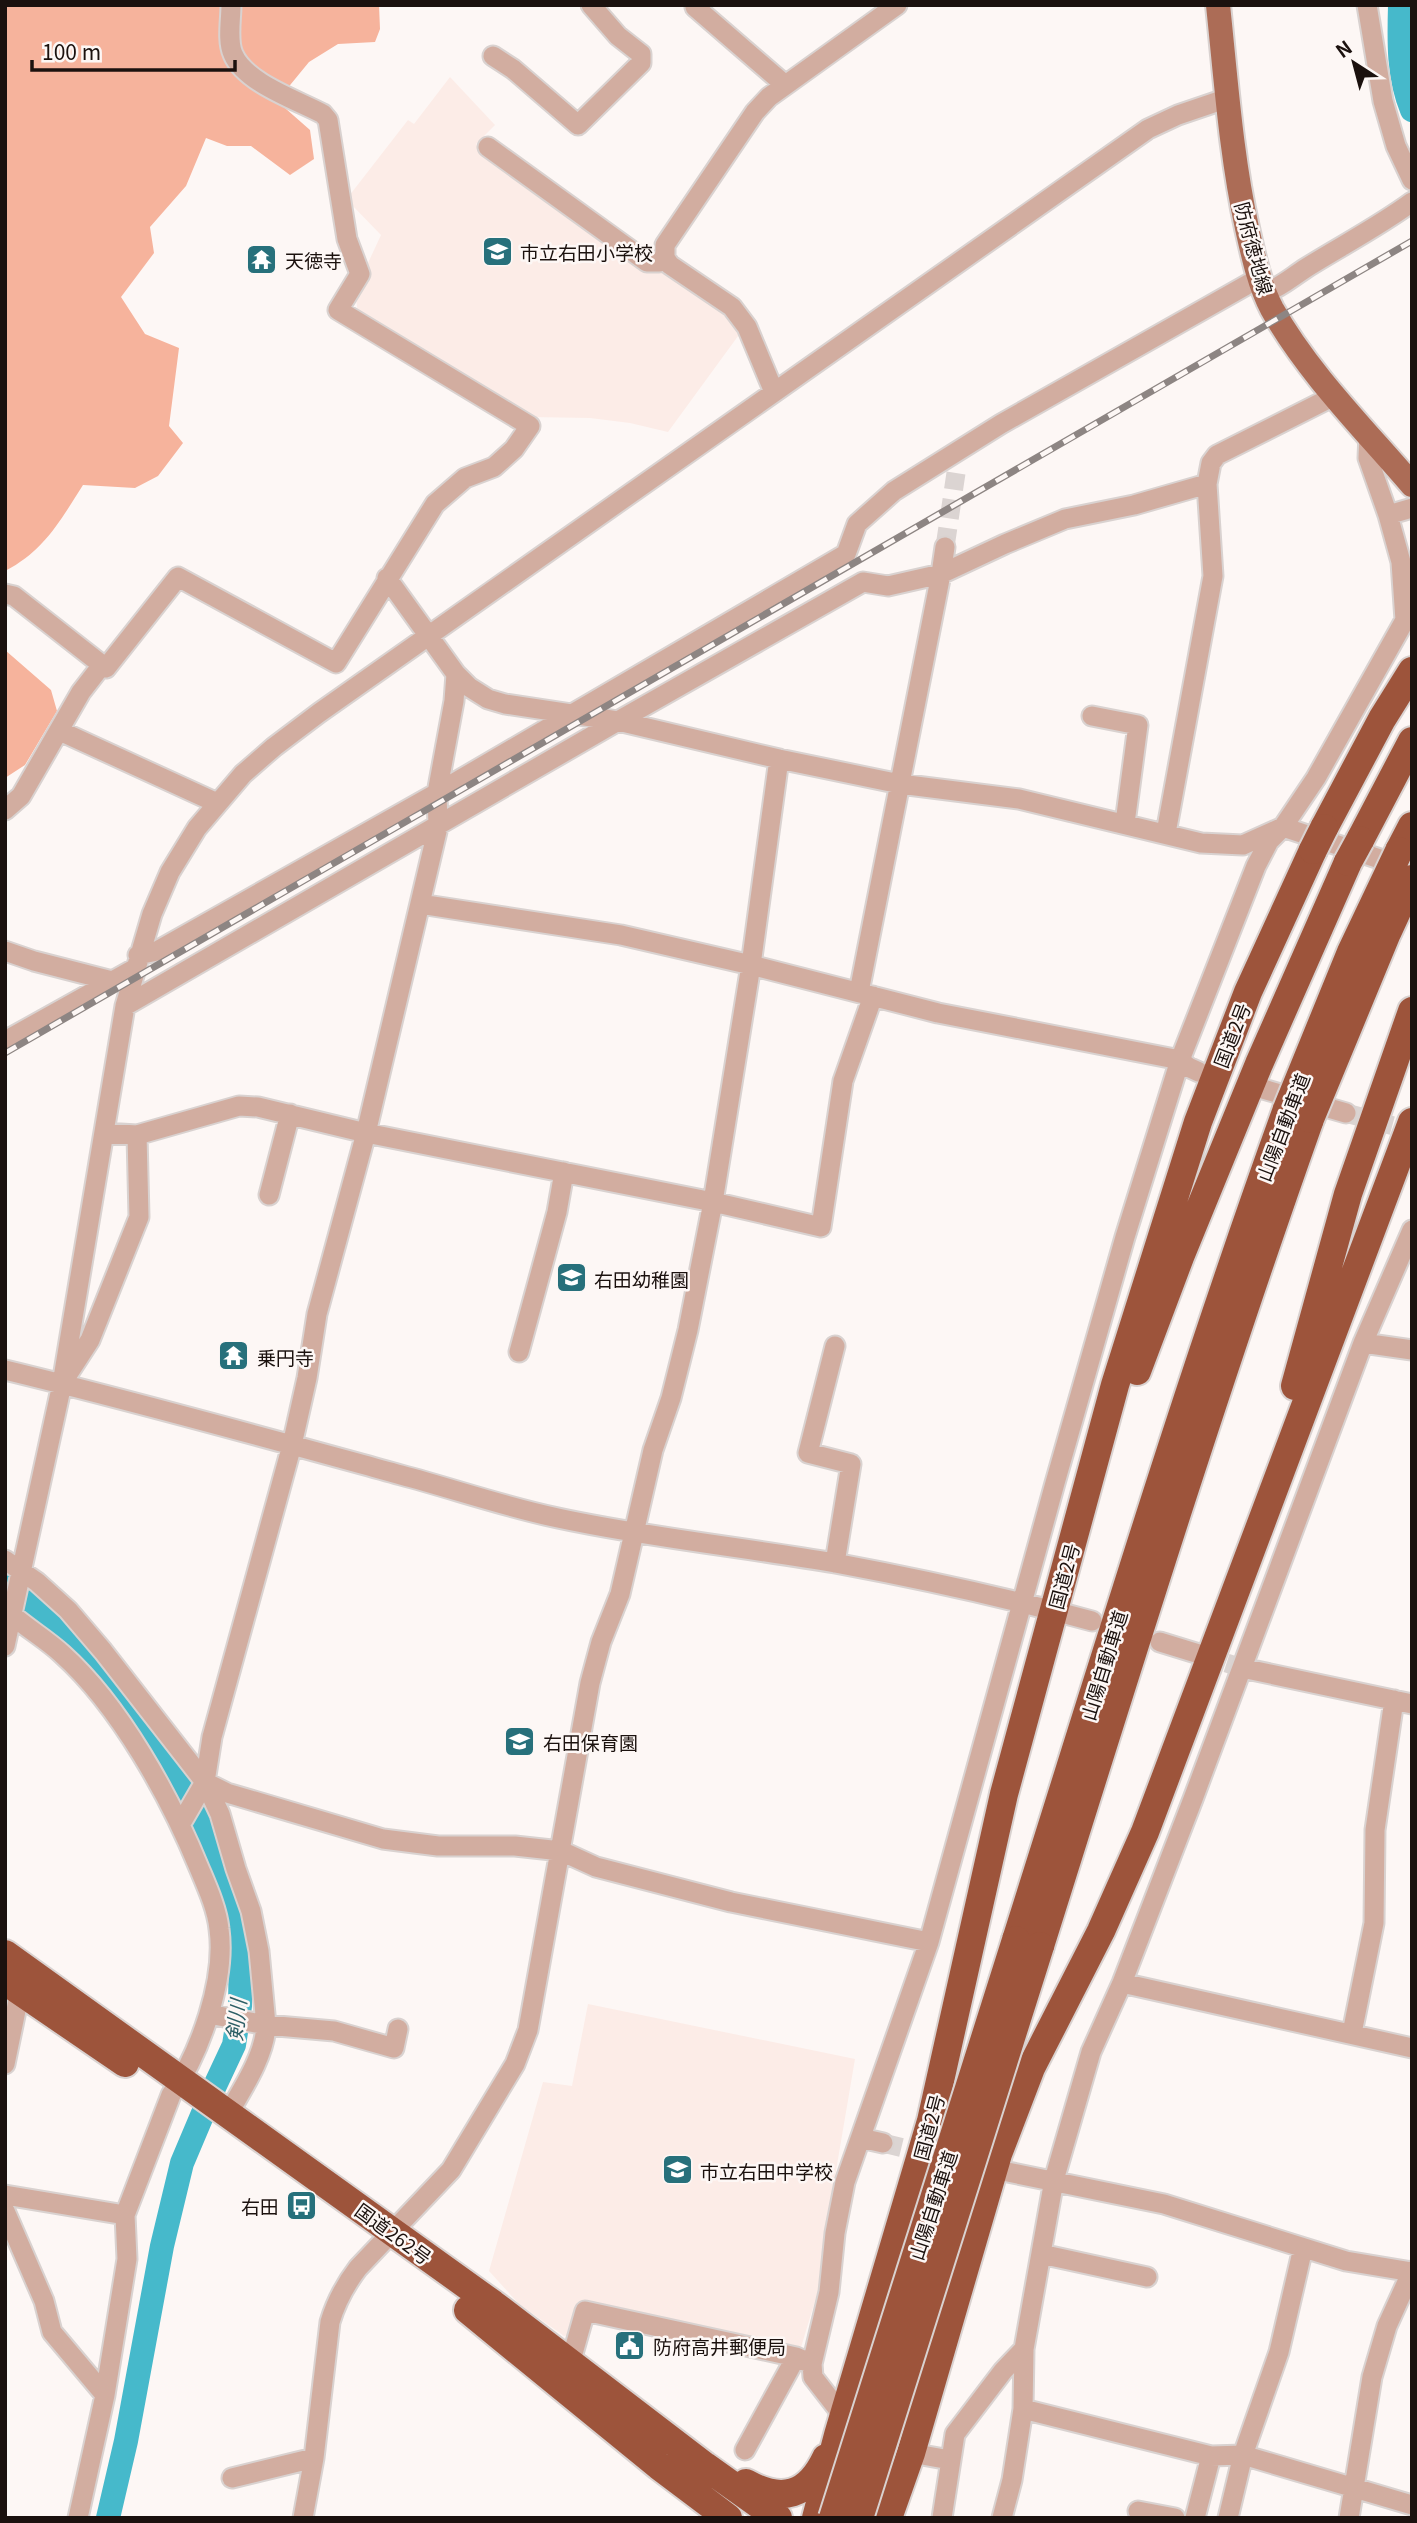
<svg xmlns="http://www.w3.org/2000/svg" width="1417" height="2523" font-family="Georgia,'Noto Sans JP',serif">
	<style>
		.built { fill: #fcece7 }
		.green { fill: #f6b39c }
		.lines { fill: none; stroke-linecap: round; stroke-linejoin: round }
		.stream { stroke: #46b9cb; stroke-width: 4.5 }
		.river { stroke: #46b9cb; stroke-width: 24 }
		.minor-tunnel { stroke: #dbd4d2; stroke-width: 19; stroke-dasharray: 19 10; stroke-linecap: butt }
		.minor-casing { stroke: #d9d2d0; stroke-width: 23 }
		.major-casing { stroke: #d9d2d0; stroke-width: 28 }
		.highway-casing { stroke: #d9d2d0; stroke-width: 32 }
		.minor { stroke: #d2ada0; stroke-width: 19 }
		.major { stroke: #ac6c56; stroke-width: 24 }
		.highway { stroke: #9d543b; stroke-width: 28 }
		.rail-casing { stroke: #8d8583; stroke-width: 7 }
		.rail { stroke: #fdf7f5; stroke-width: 4.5; stroke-dasharray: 13; stroke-linecap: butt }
		.highway-bridge-casing { stroke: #d9d2d0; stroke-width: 32; stroke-linecap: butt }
		.highway-bridge { stroke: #9d543b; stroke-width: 28 }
		.labels { text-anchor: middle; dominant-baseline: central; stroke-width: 5; stroke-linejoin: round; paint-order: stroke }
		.street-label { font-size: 19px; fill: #1b110e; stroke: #fdf7f5 }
		.poi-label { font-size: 19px; fill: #1b110e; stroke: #fdf7f5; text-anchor: start }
		.water-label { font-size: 21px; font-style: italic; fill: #2d5e65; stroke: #fdf7f5 }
	</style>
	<rect width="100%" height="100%" fill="#fdf7f5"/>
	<!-- built -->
	<path class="built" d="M450,77L495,125L476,144L648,272L663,267L728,315L741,332L668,432L630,423L590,418L529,417L358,314L355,291L381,235L349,202V196L408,120L414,124Z
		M588,2004L855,2059L822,2253L818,2291L799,2354L578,2304L571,2335L564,2336L519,2304L489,2271L543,2082L572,2086Z"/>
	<!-- green -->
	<path class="green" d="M5,5H379L380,29L375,42L338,44L309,62L277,101L310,130L314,159L290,175L251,146H227L206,138L186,186L150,227L154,253L121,297L145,334L179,348L169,426L183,443L158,476L135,488L83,485C60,521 44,551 5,571Z
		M5,650L51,690L57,711L25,765L5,778Z"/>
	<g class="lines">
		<!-- stream -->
		<path class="stream" d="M1399,5L1400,6"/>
		<!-- river -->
		<path class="river" d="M1400,5C1399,41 1398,77 1412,110
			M5,1585L85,1650L172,1761L211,1842L241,1946L240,2006L234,2045L212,2092L182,2163L162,2246L126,2441L108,2518"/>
		<!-- minor-tunnel -->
		<path class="minor-tunnel" d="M945,547L956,473
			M1346,1113L1412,1131
			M1199,1654L1242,1668
			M883,2143L932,2155"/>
		<defs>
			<path id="minor" d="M696,5L695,7L784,84
				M1367,5L1383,101L1396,146L1412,180
				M493,56L513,69L578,125L641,63V54L618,36L591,5
				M488,147L647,262H659L665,258
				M1265,293C1281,287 1292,277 1306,268C1341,246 1378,227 1412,202
				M774,392L747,327L732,307L670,265L665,258V245L755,112L769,97L897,5
				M1388,515L1412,508
				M387,578L456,674L469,687L488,699L505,704L618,721L779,759L900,784L1019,799L1201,843L1243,845L1283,827L1404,867
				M5,594L14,596L106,668L178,577L336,663L435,504L465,478L494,467L514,449L530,426L338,310L360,274L347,239L328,120L323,114C297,100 245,83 233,54C227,41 231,20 231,5
				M1092,716L1138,725L1125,823
				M60,731L217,803
				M5,810L21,796L81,692L102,665
				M1166,833L1213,576L1207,484L1211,463L1217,455L1336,395
				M420,904L621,935L751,965L938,1013L1180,1060L1188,1067L1199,1072
				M5,951L34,961L112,981
				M138,955L157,951L437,793L846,554L857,524L894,491L1001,424L1259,278
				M859,992L941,574L945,547
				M125,1006L618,721L863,582L888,586L941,574L1005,544L1065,519L1134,505L1207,484
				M5,1041L134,969
				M1263,1089L1346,1113
				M104,1133L137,1135L239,1106L258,1107L366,1133L713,1202L821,1227L843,1081L873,996
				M269,1195L290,1114
				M1363,1343L1412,1350
				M835,1346L808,1453L851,1464L835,1563
				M519,1352L557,1212L564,1172
				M5,1370C138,1402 270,1439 401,1475C454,1489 505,1507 558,1518C650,1538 743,1547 835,1563C921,1579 1008,1598 1092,1621
				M66,1377L90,1340L139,1217L137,1135
				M5,1560L37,1582L68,1610L103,1651L205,1782L220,1814L236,1869L251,1911L259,1951L266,2025C265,2055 243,2088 228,2114
				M12,1615C28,1629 47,1640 62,1654C120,1706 170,1797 199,1868C207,1887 217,1909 219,1929C226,1980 200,2053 171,2095L125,2215L127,2259L105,2395L78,2518
				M1160,1642L1199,1654
				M5,1646L62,1384L125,1006L152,914L170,872L197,828L243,774L274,747L319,713L1148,129L1178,115L1228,98
				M1242,1668L1412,1704
				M205,1782L227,1793L383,1839L438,1846H515L561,1851L596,1867L731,1902L929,1942
				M180,1825L205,1782L212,1737L292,1445L307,1378L317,1314L366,1133L438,827L437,793L454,701L456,674
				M1122,1983L1412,2048
				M209,2014L266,2025L334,2031L394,2048L398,2029
				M1352,2033L1374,1923L1375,1830L1394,1700
				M5,2064L20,1991
				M861,2138L883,2143
				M998,2170L1164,2204L1346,2261L1412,2272
				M5,2195L125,2215
				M5,2211L44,2301L52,2332L105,2395
				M1041,2254L1147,2277
				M570,2364L585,2311L796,2357L812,2364
				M1023,2409L1211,2456L1243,2455L1412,2505
				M844,2417L813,2377L812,2364L829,2292L835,2233L845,2182L929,1942L1055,1483L1125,1237L1180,1060L1256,866L1269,841L1283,827L1316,778L1405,620L1401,562L1388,515L1368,458L1369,434
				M745,2450L796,2357
				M911,2453L950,2460
				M232,2478L314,2458
				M1138,2511L1175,2518
				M303,2518L314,2458L330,2322C336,2302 345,2285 358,2268L451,2170L515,2064L528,2030L590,1683L601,1642L620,1594L653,1450L671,1398L688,1330L713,1202L751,965L779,759
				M942,2518L955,2434L1003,2371L1024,2349
				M1002,2518L1012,2480L1023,2409L1024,2349L1054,2180L1091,2052L1122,1983L1193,1799L1363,1343L1412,1230
				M1195,2518L1211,2456
				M1228,2518L1243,2455L1279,2352L1303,2248
				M1349,2518L1372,2377L1387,2326L1412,2271"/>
			<path id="major" d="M1218,5C1226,80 1231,155 1247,228C1253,255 1259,284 1272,309C1307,372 1365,430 1412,485"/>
			<path id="highway" d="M1324,828L1382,719L1412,671
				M1360,840L1412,741
				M1399,851L1412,826
				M1137,1371L1180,1257L1259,1064L1348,862
				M1295,1386L1348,1194L1412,1011
				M1016,1940C1104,1662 1188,1383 1287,1109
				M1040,1946C1127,1669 1213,1392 1310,1119
				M5,1954L493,2304L705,2466L778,2518
				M5,1981L125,2063
				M468,2310L659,2466L728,2518
				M746,2483C782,2503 808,2496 826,2458
				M816,2518L838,2435L931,2121L1004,1794L1115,1385L1198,1122L1248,992L1313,850
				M888,2518L911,2453L998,2154L1031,2068L1101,1931L1145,1832L1412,1122"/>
		</defs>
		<!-- minor casing -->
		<use href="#minor" class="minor-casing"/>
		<!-- major casing -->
		<use href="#major" class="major-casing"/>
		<!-- highway casing -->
		<use href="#highway" class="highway-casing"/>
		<!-- minor -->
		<use href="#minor" class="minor"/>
		<!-- major -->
		<use href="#major" class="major"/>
		<!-- highway -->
		<use href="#highway" class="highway"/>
		<defs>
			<path id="rail" d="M5,1053L1412,241"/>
		</defs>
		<!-- rail casing -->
		<use href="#rail" class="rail-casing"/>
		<!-- rail -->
		<use href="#rail" class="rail"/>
		<defs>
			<path id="highway-bridge" d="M1313,850L1324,828
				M1348,862L1360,840
				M1287,1109L1351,952L1399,851
				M1310,1119L1387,933L1412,879
				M833,2518L1016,1940
				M859,2518L1040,1946"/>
		</defs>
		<!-- highway-bridge casing -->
		<use href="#highway-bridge" class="highway-bridge-casing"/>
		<!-- highway-bridge -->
		<use href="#highway-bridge" class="highway-bridge"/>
	</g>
	<!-- icons -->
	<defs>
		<symbol id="school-square" viewBox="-11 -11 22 22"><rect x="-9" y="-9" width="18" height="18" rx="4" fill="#27707b" stroke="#fdf7f5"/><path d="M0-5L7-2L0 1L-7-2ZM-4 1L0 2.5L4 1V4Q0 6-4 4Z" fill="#fff"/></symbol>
		<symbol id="temple-square" viewBox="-11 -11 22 22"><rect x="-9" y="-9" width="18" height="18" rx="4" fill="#27707b" stroke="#fdf7f5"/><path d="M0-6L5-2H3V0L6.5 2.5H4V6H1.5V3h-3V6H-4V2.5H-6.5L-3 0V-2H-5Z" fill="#fff"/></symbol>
		<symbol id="bus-square" viewBox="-11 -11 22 22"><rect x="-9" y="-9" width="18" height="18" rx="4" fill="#27707b" stroke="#fdf7f5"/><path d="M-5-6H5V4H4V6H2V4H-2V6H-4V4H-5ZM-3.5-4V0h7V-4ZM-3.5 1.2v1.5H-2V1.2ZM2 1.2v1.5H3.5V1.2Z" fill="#fff"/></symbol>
		<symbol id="civic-square" viewBox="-11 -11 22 22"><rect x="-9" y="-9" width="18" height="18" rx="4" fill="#27707b" stroke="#fdf7f5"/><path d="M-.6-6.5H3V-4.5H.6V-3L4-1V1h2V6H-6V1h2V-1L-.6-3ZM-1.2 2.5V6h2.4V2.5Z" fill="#fff"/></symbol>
	</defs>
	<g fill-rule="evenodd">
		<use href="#school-square" x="480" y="234" width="35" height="35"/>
		<use href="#temple-square" x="244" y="242" width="35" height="35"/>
		<use href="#school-square" x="554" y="1260" width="35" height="35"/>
		<use href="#temple-square" x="216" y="1338" width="35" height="35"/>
		<use href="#school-square" x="502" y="1724" width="35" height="35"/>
		<use href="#school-square" x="660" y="2152" width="35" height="35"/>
		<use href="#bus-square" x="284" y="2188" width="35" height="35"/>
		<use href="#civic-square" x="612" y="2328" width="35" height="35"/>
	</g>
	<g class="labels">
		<!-- street labels -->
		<g class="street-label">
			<text transform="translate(1255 248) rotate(75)">防府徳地線</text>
			<text transform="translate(1231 1035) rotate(-69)">国道2号</text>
			<text transform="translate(1282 1127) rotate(-69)">山陽自動車道</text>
			<text transform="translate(1063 1576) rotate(-75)">国道2号</text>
			<text transform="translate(1103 1665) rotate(-73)">山陽自動車道</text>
			<text transform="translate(928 2127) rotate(-75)">国道2号</text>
			<text transform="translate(932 2205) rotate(-72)">山陽自動車道</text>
			<text transform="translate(394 2233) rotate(36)">国道262号</text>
		</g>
		<!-- poi labels -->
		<g class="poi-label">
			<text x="520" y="251">市立右田小学校</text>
			<text x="285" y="259">天徳寺</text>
			<text x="594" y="1278">右田幼稚園</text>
			<text x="257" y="1356">乗円寺</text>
			<text x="543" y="1741">右田保育園</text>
			<text x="700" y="2170">市立右田中学校</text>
			<text x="279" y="2205" text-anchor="end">右田</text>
			<text x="653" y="2345">防府高井郵便局</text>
		</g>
		<!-- water labels -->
		<g class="water-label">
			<text transform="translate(235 2020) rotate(-84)">剣川</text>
		</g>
	</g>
	<!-- border -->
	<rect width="1417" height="2523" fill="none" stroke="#1b110e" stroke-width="14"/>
	<!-- north arrow -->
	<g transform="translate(1354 63) rotate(324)" stroke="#fdf7f5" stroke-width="5" paint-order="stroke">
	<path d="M0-5L12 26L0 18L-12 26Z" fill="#1b110e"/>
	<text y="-10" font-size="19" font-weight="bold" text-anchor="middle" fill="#1b110e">N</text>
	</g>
	<!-- scale -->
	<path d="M32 60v10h203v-10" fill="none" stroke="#1b110e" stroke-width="3.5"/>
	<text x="42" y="60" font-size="21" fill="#1b110e" stroke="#fdf7f5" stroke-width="5" paint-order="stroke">100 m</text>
</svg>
